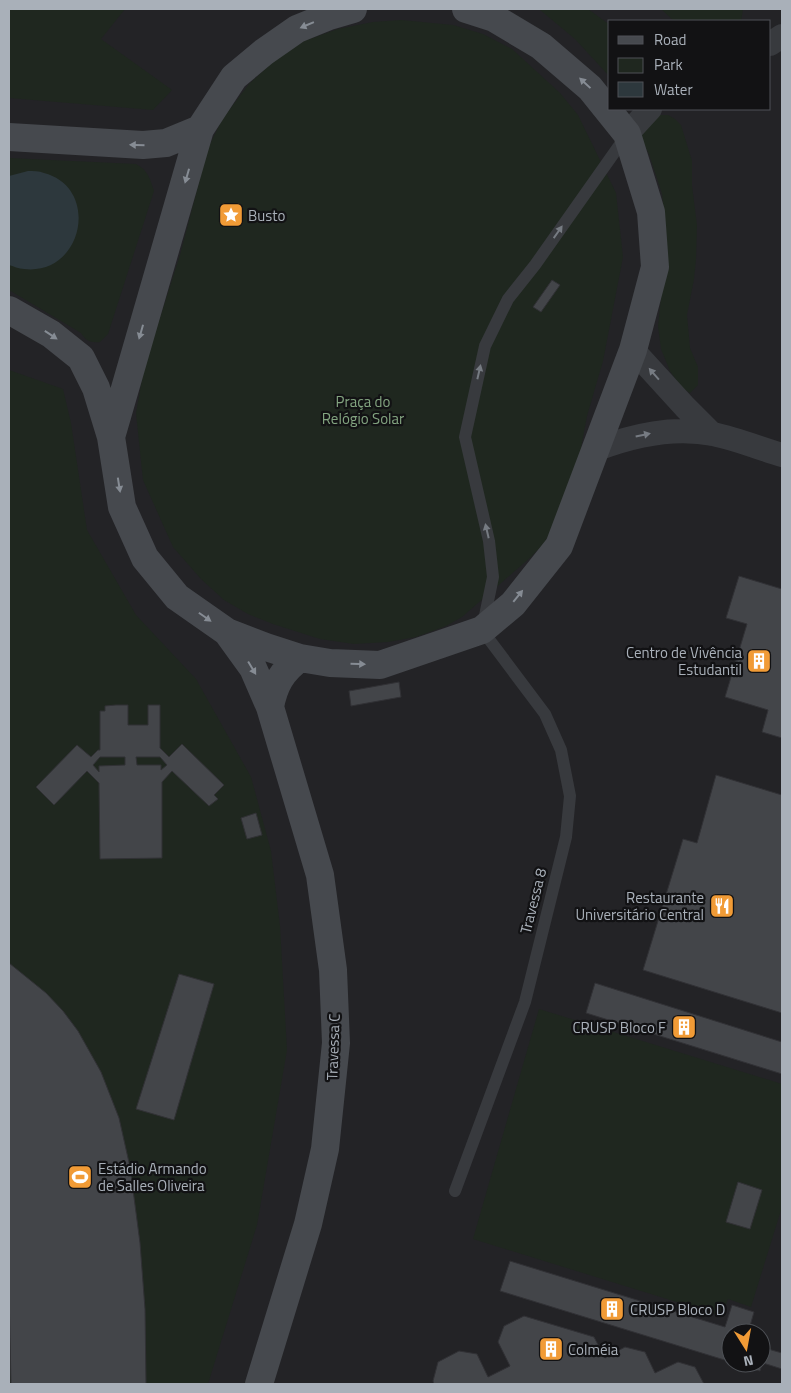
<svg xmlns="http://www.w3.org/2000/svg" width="791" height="1393" font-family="'Titillium Web',sans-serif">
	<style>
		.built { fill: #232326; fill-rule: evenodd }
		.green { fill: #1f271f }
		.water { fill: #2d383d }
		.building { fill: #434549; stroke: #313135; fill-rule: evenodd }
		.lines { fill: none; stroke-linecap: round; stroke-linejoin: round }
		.lane { stroke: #383a3e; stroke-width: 12 }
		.street { stroke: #383a3e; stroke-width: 24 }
		.secondary { stroke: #46494e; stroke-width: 28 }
		.oneway { fill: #868c94 }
		.oneway2 { fill: #767b82 }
		.labels { text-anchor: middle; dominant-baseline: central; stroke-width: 4.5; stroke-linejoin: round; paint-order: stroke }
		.poi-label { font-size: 15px; fill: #a9b0b9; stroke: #121214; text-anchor: start }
		.park-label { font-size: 15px; fill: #83a480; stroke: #121214 }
		.street-label { font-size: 15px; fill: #a9b0b9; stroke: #121214 }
	</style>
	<rect width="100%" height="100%" fill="#171719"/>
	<!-- built -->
	<path class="built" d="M9,9H782V1384H9ZM610,21H770V109H610ZM731,1333H761V1363H731Z"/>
	<!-- green -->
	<path class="green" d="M9,9H125L101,39L172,90L153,110L9,98Z
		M539,9H588L610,25V77L575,39Z
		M661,9H743L741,21H674Z
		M401,20L453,25L483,34L512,49L560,93L578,115L616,193L623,257L603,361L587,416L572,496L544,543L531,557L462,617L446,626L416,637L388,642L354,644L320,639L273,624L248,614L224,600L201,579L173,547L143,480L136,413L144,368L180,255L208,148L223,118L249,84L275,60L304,41L338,29L373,22Z
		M659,115H668L675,119L681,125L692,161V186L697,225L696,260L694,279L687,315L690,348L698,367V385L690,393L681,387L670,371L661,349L658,326L667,241L662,194L649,154L642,141V132Z
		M9,158L136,164C148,170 150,179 154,191L108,334L100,342C91,343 86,341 81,333L9,290Z
		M9,370L63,389L71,423L87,530L136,615L196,679L251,777L271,851L280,926L287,1050L257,1225L208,1384H9Z
		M539,1009L782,1084V1207L751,1307L728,1299L722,1316L473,1239Z"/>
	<!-- water -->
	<path class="water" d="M28,171C33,171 39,171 44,173C101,188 83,276 24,269C19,269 13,266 9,265V176Z"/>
	<!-- building -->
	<path class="building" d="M552,280L560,285L541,312L533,307Z
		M739,576L782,589V738L762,732L768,710L725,697L747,624L726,618Z
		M399,682L401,697L351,706L349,691Z
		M116,705H128V725H148V705H160V748L169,757L182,744L224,785L214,795L218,799L209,806L172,771L162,782V858L100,859L99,783L87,771L54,805L36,787L77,745L91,757L98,750H100V711H105V706ZM100,757H125V765L99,766V772L93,765ZM136,757H160L167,765L161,770V765H137Z
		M716,775L782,795V1013L643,970L683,839L697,843Z
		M256,813L262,835L247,839L241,818Z
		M9,963L46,993L63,1011L78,1031L101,1072L119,1118L130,1167L140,1243L145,1309L146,1384H11L9,1291Z
		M179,974L214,984L174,1120L136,1109Z
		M595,983L782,1042V1074L586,1013Z
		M738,1182L762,1190L750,1229L726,1222Z
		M510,1261L725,1327L732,1305L754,1312L748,1333H731V1362L500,1291Z
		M524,1316L594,1337L605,1358L625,1347L645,1352L655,1373L678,1362L695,1367L704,1384H434L433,1381L438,1362L459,1351L477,1354L488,1377L510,1366L498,1342L504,1326Z
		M761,1338L769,1340L760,1371L735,1363H761Z
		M768,1349L782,1353V1369L763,1363Z"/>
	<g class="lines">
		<!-- lane -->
		<path class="lane" d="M455,1191L525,1002L566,837L570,796L561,750L545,714L482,630L493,577L489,541L465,437L485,346L508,299L535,265L626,136"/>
		<!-- street -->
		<path class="street" d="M770,44L782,36
			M627,134L650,109
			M633,350L685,407L712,434
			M597,449C634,435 673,426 713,434C736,439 759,448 782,455"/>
		<!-- secondary -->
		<path class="secondary" d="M353,9L329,16L297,29L264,52L234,77L200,129L111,437L122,507L145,558L177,597L227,632L266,647L300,658L330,663L380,665L482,630L513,604L559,546L633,350L655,267L651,212L627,134L590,88L541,46L494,18L466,9
			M9,137L143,145L166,143L200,129
			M9,310L51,334L81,358L96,388L111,437
			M227,632L253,668L270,707L320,875L333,970L336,1043L325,1149L308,1224L259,1384
			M270,707C274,685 282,671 300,658"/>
	</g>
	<!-- one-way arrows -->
	<defs><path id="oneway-solid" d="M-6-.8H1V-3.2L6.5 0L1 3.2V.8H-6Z" transform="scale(1.25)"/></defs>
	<g class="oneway">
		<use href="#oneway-solid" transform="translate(307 25) rotate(157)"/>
		<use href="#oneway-solid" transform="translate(585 83) rotate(-137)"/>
		<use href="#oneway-solid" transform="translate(137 145) rotate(-179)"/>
		<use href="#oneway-solid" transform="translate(187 176) rotate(106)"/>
		<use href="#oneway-solid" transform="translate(141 332) rotate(106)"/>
		<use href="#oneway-solid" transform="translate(51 335) rotate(34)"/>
		<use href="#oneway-solid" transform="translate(119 485) rotate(81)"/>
		<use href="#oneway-solid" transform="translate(518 596) rotate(-51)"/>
		<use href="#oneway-solid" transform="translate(205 617) rotate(35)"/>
		<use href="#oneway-solid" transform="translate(358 664) rotate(2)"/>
		<use href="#oneway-solid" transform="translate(252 668) rotate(59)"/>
	</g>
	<g class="oneway2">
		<use href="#oneway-solid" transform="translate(558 232) rotate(-55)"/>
		<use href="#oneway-solid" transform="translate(479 372) rotate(-77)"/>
		<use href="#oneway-solid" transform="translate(654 374) rotate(-131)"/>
		<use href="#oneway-solid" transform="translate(643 435) rotate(-12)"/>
		<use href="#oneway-solid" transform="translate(487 531) rotate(-103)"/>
	</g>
	<!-- icons -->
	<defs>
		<symbol id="sight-square" viewBox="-11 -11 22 22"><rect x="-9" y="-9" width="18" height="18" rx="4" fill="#f19b36" stroke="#121214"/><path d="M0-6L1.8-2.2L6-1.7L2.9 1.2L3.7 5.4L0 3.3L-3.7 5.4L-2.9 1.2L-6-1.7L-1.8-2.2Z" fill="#fff"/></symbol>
		<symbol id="building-square" viewBox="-11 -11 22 22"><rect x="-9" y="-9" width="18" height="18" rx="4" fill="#f19b36" stroke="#121214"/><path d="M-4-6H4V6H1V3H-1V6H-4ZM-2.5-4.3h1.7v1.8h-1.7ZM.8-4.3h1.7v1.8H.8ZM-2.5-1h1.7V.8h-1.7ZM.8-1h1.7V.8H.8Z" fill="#fff"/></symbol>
		<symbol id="restaurant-square" viewBox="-11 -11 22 22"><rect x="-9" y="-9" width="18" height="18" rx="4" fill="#f19b36" stroke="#121214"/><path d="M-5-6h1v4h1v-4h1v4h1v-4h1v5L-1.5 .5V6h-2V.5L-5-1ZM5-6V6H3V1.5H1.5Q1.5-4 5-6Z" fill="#fff"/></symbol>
		<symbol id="stadium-square" viewBox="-11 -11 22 22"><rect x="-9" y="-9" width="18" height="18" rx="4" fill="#f19b36" stroke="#121214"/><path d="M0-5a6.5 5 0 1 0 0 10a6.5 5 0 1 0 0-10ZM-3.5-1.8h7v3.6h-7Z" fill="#fff"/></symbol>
	</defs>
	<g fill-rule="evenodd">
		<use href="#sight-square" x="217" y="201" width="28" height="28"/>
		<use href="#building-square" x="745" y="647" width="28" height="28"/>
		<use href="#restaurant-square" x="708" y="892" width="28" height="28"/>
		<use href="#building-square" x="670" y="1013" width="28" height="28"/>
		<use href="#stadium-square" x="66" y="1163" width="28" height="28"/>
		<use href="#building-square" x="598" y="1295" width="28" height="28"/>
		<use href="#building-square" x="537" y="1335" width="28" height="28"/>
	</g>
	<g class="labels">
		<!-- poi labels -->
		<g class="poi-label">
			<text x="248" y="215">Busto</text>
			<text x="742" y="652" text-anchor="end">Centro de Vivência<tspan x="742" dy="17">Estudantil</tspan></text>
			<text x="704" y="897" text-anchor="end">Restaurante<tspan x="704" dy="17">Universitário Central</tspan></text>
			<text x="666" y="1027" text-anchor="end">CRUSP Bloco F</text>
			<text x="98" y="1168">Estádio Armando<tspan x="98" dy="17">de Salles Oliveira</tspan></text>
			<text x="630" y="1309">CRUSP Bloco D</text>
			<text x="568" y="1349">Colméia</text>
		</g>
		<!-- park labels -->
		<g class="park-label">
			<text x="363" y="401">Praça do<tspan x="363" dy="17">Relógio Solar</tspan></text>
		</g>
		<!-- street labels -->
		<g class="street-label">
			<text transform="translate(533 901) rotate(-76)">Travessa 8</text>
			<text transform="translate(333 1047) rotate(-88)">Travessa C</text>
		</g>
	</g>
	<!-- border -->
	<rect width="791" height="1393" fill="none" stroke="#a9b0b9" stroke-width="20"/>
	<!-- legend -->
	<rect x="608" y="20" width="162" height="90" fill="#121214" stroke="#4e5156"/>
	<rect x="618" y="36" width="25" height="8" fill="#46494e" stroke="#4e5156"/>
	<text x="654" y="45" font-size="15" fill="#a9b0b9">Road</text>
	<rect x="618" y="58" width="25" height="15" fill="#1f271f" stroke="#4e5156"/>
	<text x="654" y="70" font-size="15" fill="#a9b0b9">Park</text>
	<rect x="618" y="82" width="25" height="15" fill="#2d383d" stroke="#4e5156"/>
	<text x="654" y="95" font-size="15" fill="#a9b0b9">Water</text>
	<!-- north arrow -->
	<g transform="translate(746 1348) rotate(169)"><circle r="24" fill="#121214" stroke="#4e5156"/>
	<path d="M0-4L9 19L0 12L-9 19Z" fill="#f19b36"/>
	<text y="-8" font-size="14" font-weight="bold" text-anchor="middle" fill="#a9b0b9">N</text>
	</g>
</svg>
